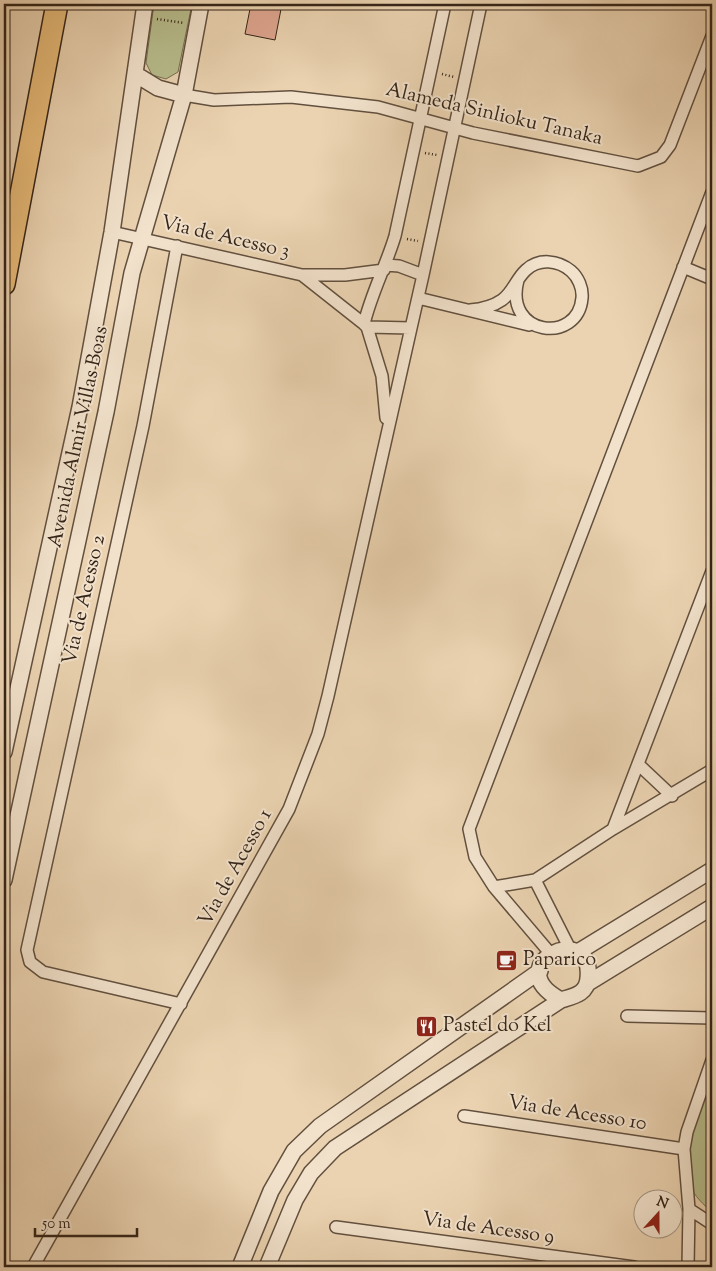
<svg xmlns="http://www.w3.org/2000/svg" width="716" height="1271" font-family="'Sorts Mill Goudy',serif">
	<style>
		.green { fill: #b7bc8c; stroke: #767052 }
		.building { fill: #dea690; stroke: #352519 }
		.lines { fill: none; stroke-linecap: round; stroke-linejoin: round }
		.minor-casing { stroke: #62503f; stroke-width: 14 }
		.tertiary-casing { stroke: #62503f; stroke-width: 18 }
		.motorway-casing { stroke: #352519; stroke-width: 24 }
		.path { stroke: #352519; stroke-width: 2.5; stroke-dasharray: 1 2.5; stroke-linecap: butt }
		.minor { stroke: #f2e2cc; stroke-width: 11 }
		.tertiary { stroke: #f2e2cc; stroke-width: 15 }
		.motorway { stroke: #e6ba78; stroke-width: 21 }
		.labels { text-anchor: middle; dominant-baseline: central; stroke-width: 4; stroke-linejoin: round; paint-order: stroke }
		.street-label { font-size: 20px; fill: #352519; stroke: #f2e2cc }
		.poi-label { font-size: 20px; fill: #352519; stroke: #f2e2cc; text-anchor: start }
	</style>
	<rect width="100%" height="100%" fill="#ebd3b1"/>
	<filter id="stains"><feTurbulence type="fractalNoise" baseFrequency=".004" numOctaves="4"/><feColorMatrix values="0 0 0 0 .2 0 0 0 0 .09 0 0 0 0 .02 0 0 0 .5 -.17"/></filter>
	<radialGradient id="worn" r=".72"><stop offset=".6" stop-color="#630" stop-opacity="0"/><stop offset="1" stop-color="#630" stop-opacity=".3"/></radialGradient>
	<!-- green -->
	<path class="green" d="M154,4H192L178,72L166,79L152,75L146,63Z
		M712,1077V1212C705,1206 693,1195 690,1185C681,1148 700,1111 712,1077Z"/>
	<!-- building -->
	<path class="building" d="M251,4H282L275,40L245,34Z"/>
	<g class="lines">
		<defs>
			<path id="minor" d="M184,95L214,100L291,97L378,107L473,133L638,166L661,157L670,145L712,36
				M112,232L302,275H345L384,270
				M177,246L143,426L27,950L30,962L43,972L181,1004
				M386,265L399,266L423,275L411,328L367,327L364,324C371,294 386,266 395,236L445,4
				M683,267L712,279
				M302,275L364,324
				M423,275L481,4
				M418,298L529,325
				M470,310C482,309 492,307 502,300C513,292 516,279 526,270C539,258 558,260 571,271C578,277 583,288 582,298C578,345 503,336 518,280
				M367,327L382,376L386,418
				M639,765L672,796
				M613,829L712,571
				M535,880L570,949
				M494,887L535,880L613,829L712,770
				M550,953L494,887L475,857L469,829L712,192
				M627,1016L712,1018
				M464,1116L684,1149
				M689,1209L712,1224
				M336,1227L634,1267
				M33,1267L289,809L318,734L328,696L411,328
				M688,1267L689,1209L684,1149L687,1132L712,1060"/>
			<path id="tertiary" d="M135,74L158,88L184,95
				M4,752L80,407L112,232L145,4
				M4,880L106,412L132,273L184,95L201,4
				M578,952L712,870
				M588,983L712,907
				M240,1267L271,1191L294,1151L320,1126L540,971
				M267,1267L295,1200L311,1173L335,1148L561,1000C574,996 587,994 588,978C594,919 496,965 561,1000"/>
			<path id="motorway" d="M4,284L57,4"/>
		</defs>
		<!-- minor casing -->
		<use href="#minor" class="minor-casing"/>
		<!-- tertiary casing -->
		<use href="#tertiary" class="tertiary-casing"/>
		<!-- motorway casing -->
		<use href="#motorway" class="motorway-casing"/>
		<!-- path -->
		<path class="path" d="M157,19L184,23
			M442,74L454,77
			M425,153L437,155
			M407,239L418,241"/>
		<!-- minor -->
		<use href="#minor" class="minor"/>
		<!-- tertiary -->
		<use href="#tertiary" class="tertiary"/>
		<!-- motorway -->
		<use href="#motorway" class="motorway"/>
	</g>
	<!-- icons -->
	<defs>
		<symbol id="cafe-square" viewBox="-11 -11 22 22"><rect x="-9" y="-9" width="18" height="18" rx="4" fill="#8f2418" stroke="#f2e2cc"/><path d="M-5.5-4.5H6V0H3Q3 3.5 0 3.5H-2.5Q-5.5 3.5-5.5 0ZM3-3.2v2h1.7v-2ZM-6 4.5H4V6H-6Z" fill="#fff"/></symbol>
		<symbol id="restaurant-square" viewBox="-11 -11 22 22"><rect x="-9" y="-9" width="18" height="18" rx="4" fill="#8f2418" stroke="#f2e2cc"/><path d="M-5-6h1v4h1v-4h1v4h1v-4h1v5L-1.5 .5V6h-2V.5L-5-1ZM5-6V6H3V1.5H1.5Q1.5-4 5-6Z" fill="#fff"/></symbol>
	</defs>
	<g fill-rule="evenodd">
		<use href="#cafe-square" x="494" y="948" width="25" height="25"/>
		<use href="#restaurant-square" x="414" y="1014" width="25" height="25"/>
	</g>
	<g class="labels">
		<!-- street labels -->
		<g class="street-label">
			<text transform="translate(494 115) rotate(13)">Alameda Sinlioku Tanaka</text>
			<text transform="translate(225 238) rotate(13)">Via de Acesso 3</text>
			<text transform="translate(79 437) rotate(-78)">Avenida Almir Villas Boas</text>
			<text transform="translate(85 600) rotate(-77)">Via de Acesso 2</text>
			<text transform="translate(236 868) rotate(-61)">Via de Acesso 1</text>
			<text transform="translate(577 1114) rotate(9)">Via de Acesso 10</text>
			<text transform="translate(488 1229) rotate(8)">Via de Acesso 9</text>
		</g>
		<!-- poi labels -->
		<g class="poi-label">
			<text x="523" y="960">Paparico</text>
			<text x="443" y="1026">Pastel do Kel</text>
		</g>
	</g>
	<!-- margin -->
	<rect width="716" height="1271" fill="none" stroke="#ebd3b1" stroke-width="20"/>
	<rect x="5" y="5" width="706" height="1261" fill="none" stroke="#352519" stroke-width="2.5"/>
	<rect x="10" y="10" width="696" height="1251" fill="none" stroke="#352519"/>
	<!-- north arrow -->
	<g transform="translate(658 1214) rotate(21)"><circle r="24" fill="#f2e2cc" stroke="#a69684"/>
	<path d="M0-4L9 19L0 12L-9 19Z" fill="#8f2418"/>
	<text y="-8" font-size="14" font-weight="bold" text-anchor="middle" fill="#352519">N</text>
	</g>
	<!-- scale -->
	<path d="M35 1228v8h102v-8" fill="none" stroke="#352519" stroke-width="2.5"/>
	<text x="42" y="1228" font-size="15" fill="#352519" stroke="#f2e2cc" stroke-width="4" paint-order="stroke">50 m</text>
	<rect width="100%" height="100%" filter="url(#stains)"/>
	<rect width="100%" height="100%" fill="url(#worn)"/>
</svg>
